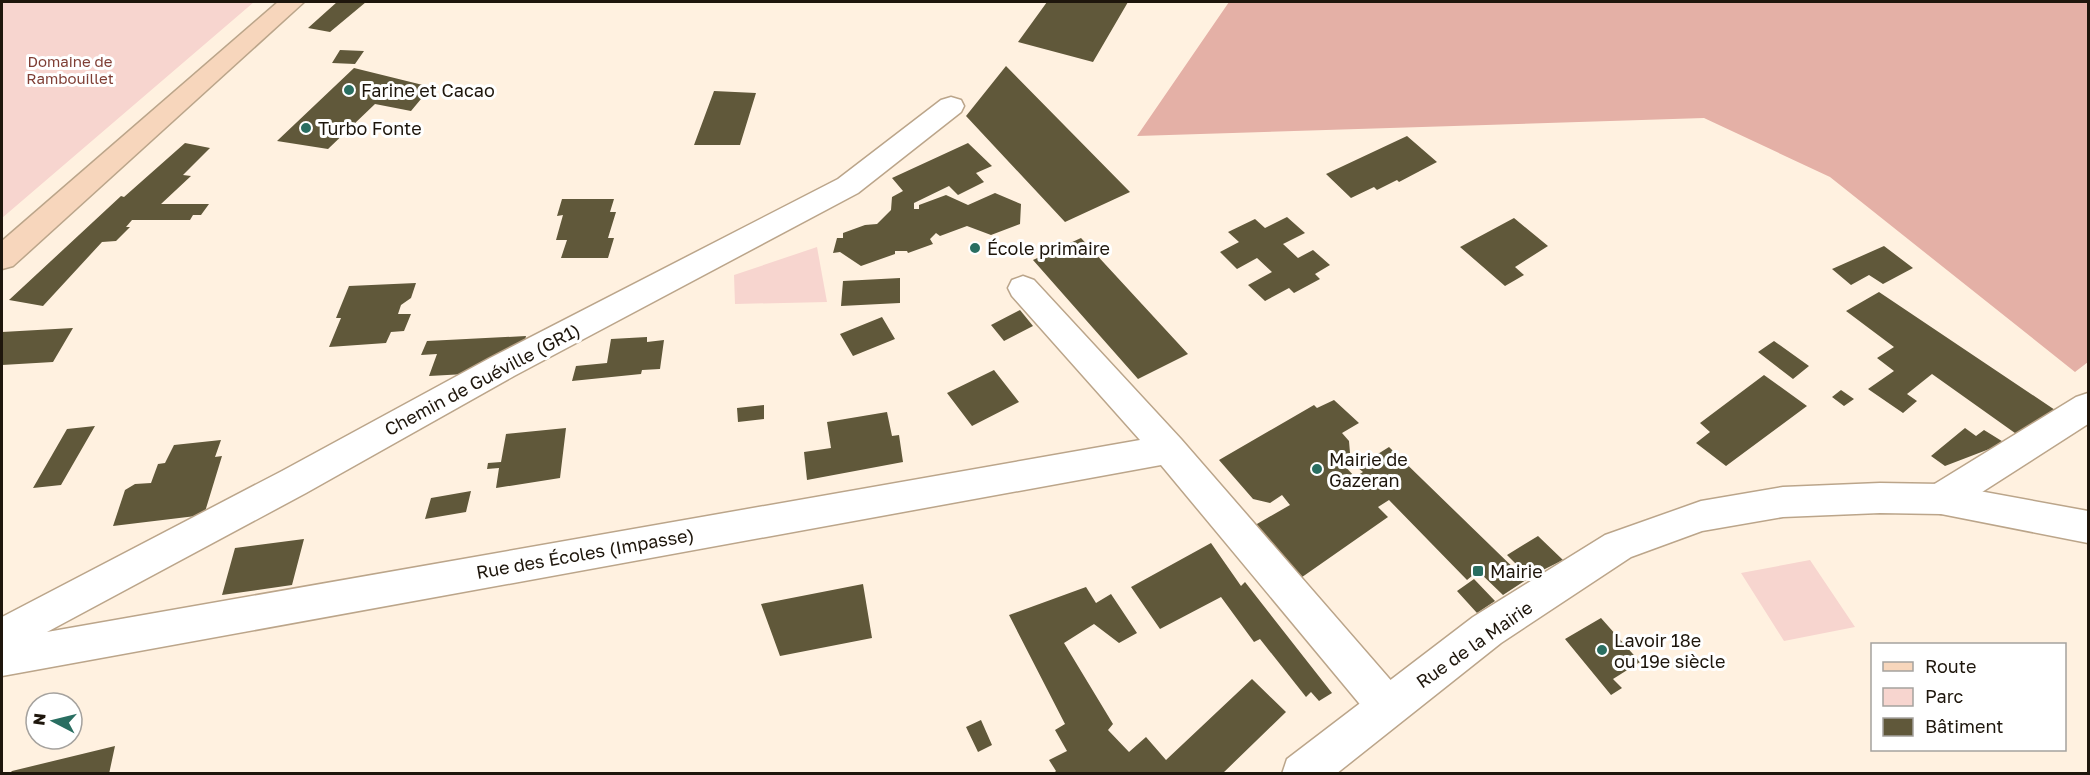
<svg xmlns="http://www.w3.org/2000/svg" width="2090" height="775" font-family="'Golos Text',sans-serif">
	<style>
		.green { fill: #f7d5cf }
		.forest { fill: #e4b0a6 }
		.building { fill: #60583a }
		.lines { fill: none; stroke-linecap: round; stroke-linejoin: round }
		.minor-casing { stroke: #bba58a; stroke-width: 3 }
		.tertiary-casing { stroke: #bba58a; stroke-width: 3 }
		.secondary-casing { stroke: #bba58a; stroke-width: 3 }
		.minor { fill: #fff; fill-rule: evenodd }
		.tertiary { fill: #fff; fill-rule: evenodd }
		.secondary { fill: #f7d6bc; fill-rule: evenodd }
		.poi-dot { fill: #296e61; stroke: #fff; stroke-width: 2 }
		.labels { text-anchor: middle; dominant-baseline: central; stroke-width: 6; stroke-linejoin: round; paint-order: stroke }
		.far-park-label { font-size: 15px; fill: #7f3e34; stroke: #fff }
		.poi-label { font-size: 18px; fill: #1e160c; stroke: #fff; text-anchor: start }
		.street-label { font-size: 18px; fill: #1e160c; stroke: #fff }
	</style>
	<rect width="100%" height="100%" fill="#fff1e0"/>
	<!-- green -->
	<path class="green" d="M2,2H254L2,218Z
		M817,247L827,302L735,304L734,275Z
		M1810,560L1855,627L1784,641L1741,573Z"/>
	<!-- forest -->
	<path class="forest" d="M1229,2H2088V362L2075,372L1830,177L1704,118L1137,136Z"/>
	<!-- building -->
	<path class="building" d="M337,2H366L330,32L308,28Z
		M1047,2H1128L1093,62L1018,42Z
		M340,50L364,51L355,64L332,63Z
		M1006,66L1130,192L1065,222L966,116Z
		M354,68L431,87L411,111L375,104L328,149L277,141Z
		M714,91L756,93L740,145H694Z
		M1407,136L1437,162L1399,182L1397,180L1377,190L1374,187L1351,198L1326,174Z
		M185,143L210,148L183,175L191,176L161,204H209L201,215H193L190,220H132L126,227H130L116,241L102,242L43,306L9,300L121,196L124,197Z
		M968,143L992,166L976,173L984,182L958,195L949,186L914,203V209H919V205L946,195L968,205L995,193L1021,204L1020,224L991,235L967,226L940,236L936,233L930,239L933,244L908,253L907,251H895V254L861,266L840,252L833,253L837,238H843V233L865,225L877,224L891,210L892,197L903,191L892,178Z
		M562,199H614L610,212H616L608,238H614L608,258H561L567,240H556L563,215L557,216Z
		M1287,217L1305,233L1283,244L1298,258L1313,250L1330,265L1315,274L1320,279L1294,293L1289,288L1265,301L1248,285L1272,272L1257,258L1237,269L1220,252L1239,242L1228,232L1255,219L1265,228Z
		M1514,218L1548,246L1515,267L1524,275L1505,286L1460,247Z
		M1081,238L1188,354L1138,379L1033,260Z
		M1884,246L1913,268L1883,284L1869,275L1851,285L1832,269Z
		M900,278V303L841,306L843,281Z
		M416,283L411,298L401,305L398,314H411L404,331L391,332L386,343L329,347L341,318H336L349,286Z
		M1879,292L2055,410L2022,438L1932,374L1907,394L1917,401L1903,413L1868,389L1894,371L1877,358L1894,347L1846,311Z
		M1020,310L1033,326L1004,341L991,325Z
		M882,317L895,339L853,356L840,334Z
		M73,328L53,362L2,365V332Z
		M526,336L522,353L484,373L429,376L437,354L421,355L427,341Z
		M647,337V342L664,340L660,369L642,370L641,374L572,381L576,366L607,363L611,339Z
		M1774,341L1809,366L1793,379L1758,352Z
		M994,370L1019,402L972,426L947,393Z
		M1764,375L1807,406L1726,466L1696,443L1710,432L1700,423Z
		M1841,390L1854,399L1844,406L1832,397Z
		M1334,400L1359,423L1342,433L1349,441L1350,453L1340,461L1355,477L1363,472L1357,467L1389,447L1526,580L1503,595L1478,571L1467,580L1389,500L1378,507L1388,517L1295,582L1250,528L1290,505L1282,495L1270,503L1253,499L1219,460L1314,405L1317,408Z
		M764,405V419L738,422L737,408Z
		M887,412L892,436L899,435L903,462L807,480L804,452L831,448L827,422Z
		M95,426L61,485L33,488L67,429Z
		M566,428L560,478L496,488L499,468L487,469L488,463L501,462L506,434Z
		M1965,428L1976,436L1984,430L2005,443L1945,466L1931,456Z
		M221,440L215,457L222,456L204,515L113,526L125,490L135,484L151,483L158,464L165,463L174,445Z
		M471,491L466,512L425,519L431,498Z
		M1538,536L1563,560L1529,577L1507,555Z
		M304,539L292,585L222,595L235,548Z
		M1211,543L1241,586L1245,582L1332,693L1319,701L1311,692L1306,697L1260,639L1254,642L1221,597L1160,629L1131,587Z
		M1474,579L1495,601L1477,613L1457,591Z
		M863,584L872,638L780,656L761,604Z
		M1086,587L1096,603L1111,594L1137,633L1119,643L1094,624L1064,643L1113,724L1108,730L1129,752L1146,737L1166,760L1252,679L1286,712L1222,774H1053L1056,771L1049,760L1067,751L1055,730L1065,724L1009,615Z
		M1601,618L1640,662L1613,679L1622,688L1611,695L1565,639Z
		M981,720L992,745L978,752L966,727Z
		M115,746L109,774H9L12,771Z"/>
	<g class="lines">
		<defs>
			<path id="minor" d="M951,97L961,100L964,106L961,112L858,193L514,376L306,493L47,632L1140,440L1012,296L1008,288L1012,280L1023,276L1034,280L1181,439L1401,692L1407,706L1401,720L1387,725L1373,720L1161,465L2,676V617L282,471L490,358L838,179L941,100Z
				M2088,393V424L1954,510L1941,514L1928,510L1923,499L1928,488L2076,397Z"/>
			<path id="tertiary" d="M1880,483L1941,484L2088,511V543L1941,514L1880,513L1783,517L1702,531L1631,557L1501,643L1336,774H1282L1287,759L1473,617L1605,535L1701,501L1783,487Z"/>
			<path id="secondary" d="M278,2H304L13,266L2,269V241Z"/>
		</defs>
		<!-- minor casing -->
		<use href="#minor" class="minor-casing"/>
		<!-- tertiary casing -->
		<use href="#tertiary" class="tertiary-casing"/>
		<!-- secondary casing -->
		<use href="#secondary" class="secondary-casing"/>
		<!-- minor -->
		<use href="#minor" class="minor"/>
		<!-- tertiary -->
		<use href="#tertiary" class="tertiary"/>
		<!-- secondary -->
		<use href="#secondary" class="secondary"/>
	</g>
	<!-- markers -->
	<g class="poi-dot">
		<circle cx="349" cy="90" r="6"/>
		<circle cx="306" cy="128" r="6"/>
		<circle cx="975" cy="248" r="6"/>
		<circle cx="1317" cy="469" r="6"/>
		<rect x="1472" y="565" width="12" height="12" rx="3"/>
		<circle cx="1602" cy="650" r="6"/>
	</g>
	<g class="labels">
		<!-- far-park labels -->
		<g class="far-park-label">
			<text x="70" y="61">Domaine de<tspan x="70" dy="17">Rambouillet</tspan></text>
		</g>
		<!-- poi labels -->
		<g class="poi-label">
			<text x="361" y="90">Farine et Cacao</text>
			<text x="318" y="128">Turbo Fonte</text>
			<text x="987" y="248">École primaire</text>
			<text x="1329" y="459">Mairie de<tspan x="1329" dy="21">Gazeran</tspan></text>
			<text x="1490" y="571">Mairie</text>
			<text x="1614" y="640">Lavoir 18e<tspan x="1614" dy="21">ou 19e siècle</tspan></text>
		</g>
		<!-- street labels -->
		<g class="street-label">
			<text transform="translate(482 379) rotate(-28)">Chemin de Guéville (GR1)</text>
			<text transform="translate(585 553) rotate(-10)">Rue des Écoles (Impasse)</text>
			<text transform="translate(1474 644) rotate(-35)">Rue de la Mairie</text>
		</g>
	</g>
	<!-- border -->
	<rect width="2090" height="775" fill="none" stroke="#1e160c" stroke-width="6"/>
	<!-- legend -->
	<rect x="1871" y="643" width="195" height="108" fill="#ffffff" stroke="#a5a29e" stroke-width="1.5"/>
	<rect x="1883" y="662" width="30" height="9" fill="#f7d6bc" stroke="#a5a29e" stroke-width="1.5"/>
	<text x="1925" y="673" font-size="18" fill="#1e160c">Route</text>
	<rect x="1883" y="688" width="30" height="18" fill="#f7d5cf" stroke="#a5a29e" stroke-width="1.5"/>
	<text x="1925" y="703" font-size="18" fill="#1e160c">Parc</text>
	<rect x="1883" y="718" width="30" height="18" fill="#60583a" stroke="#a5a29e" stroke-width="1.5"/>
	<text x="1925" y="733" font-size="18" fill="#1e160c">Bâtiment</text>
	<!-- north arrow -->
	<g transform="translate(54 721) rotate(277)"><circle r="28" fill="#ffffff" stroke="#a5a29e" stroke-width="1.5"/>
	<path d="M0-4.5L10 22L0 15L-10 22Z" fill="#296e61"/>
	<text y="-9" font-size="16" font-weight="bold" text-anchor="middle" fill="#1e160c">N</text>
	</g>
</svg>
